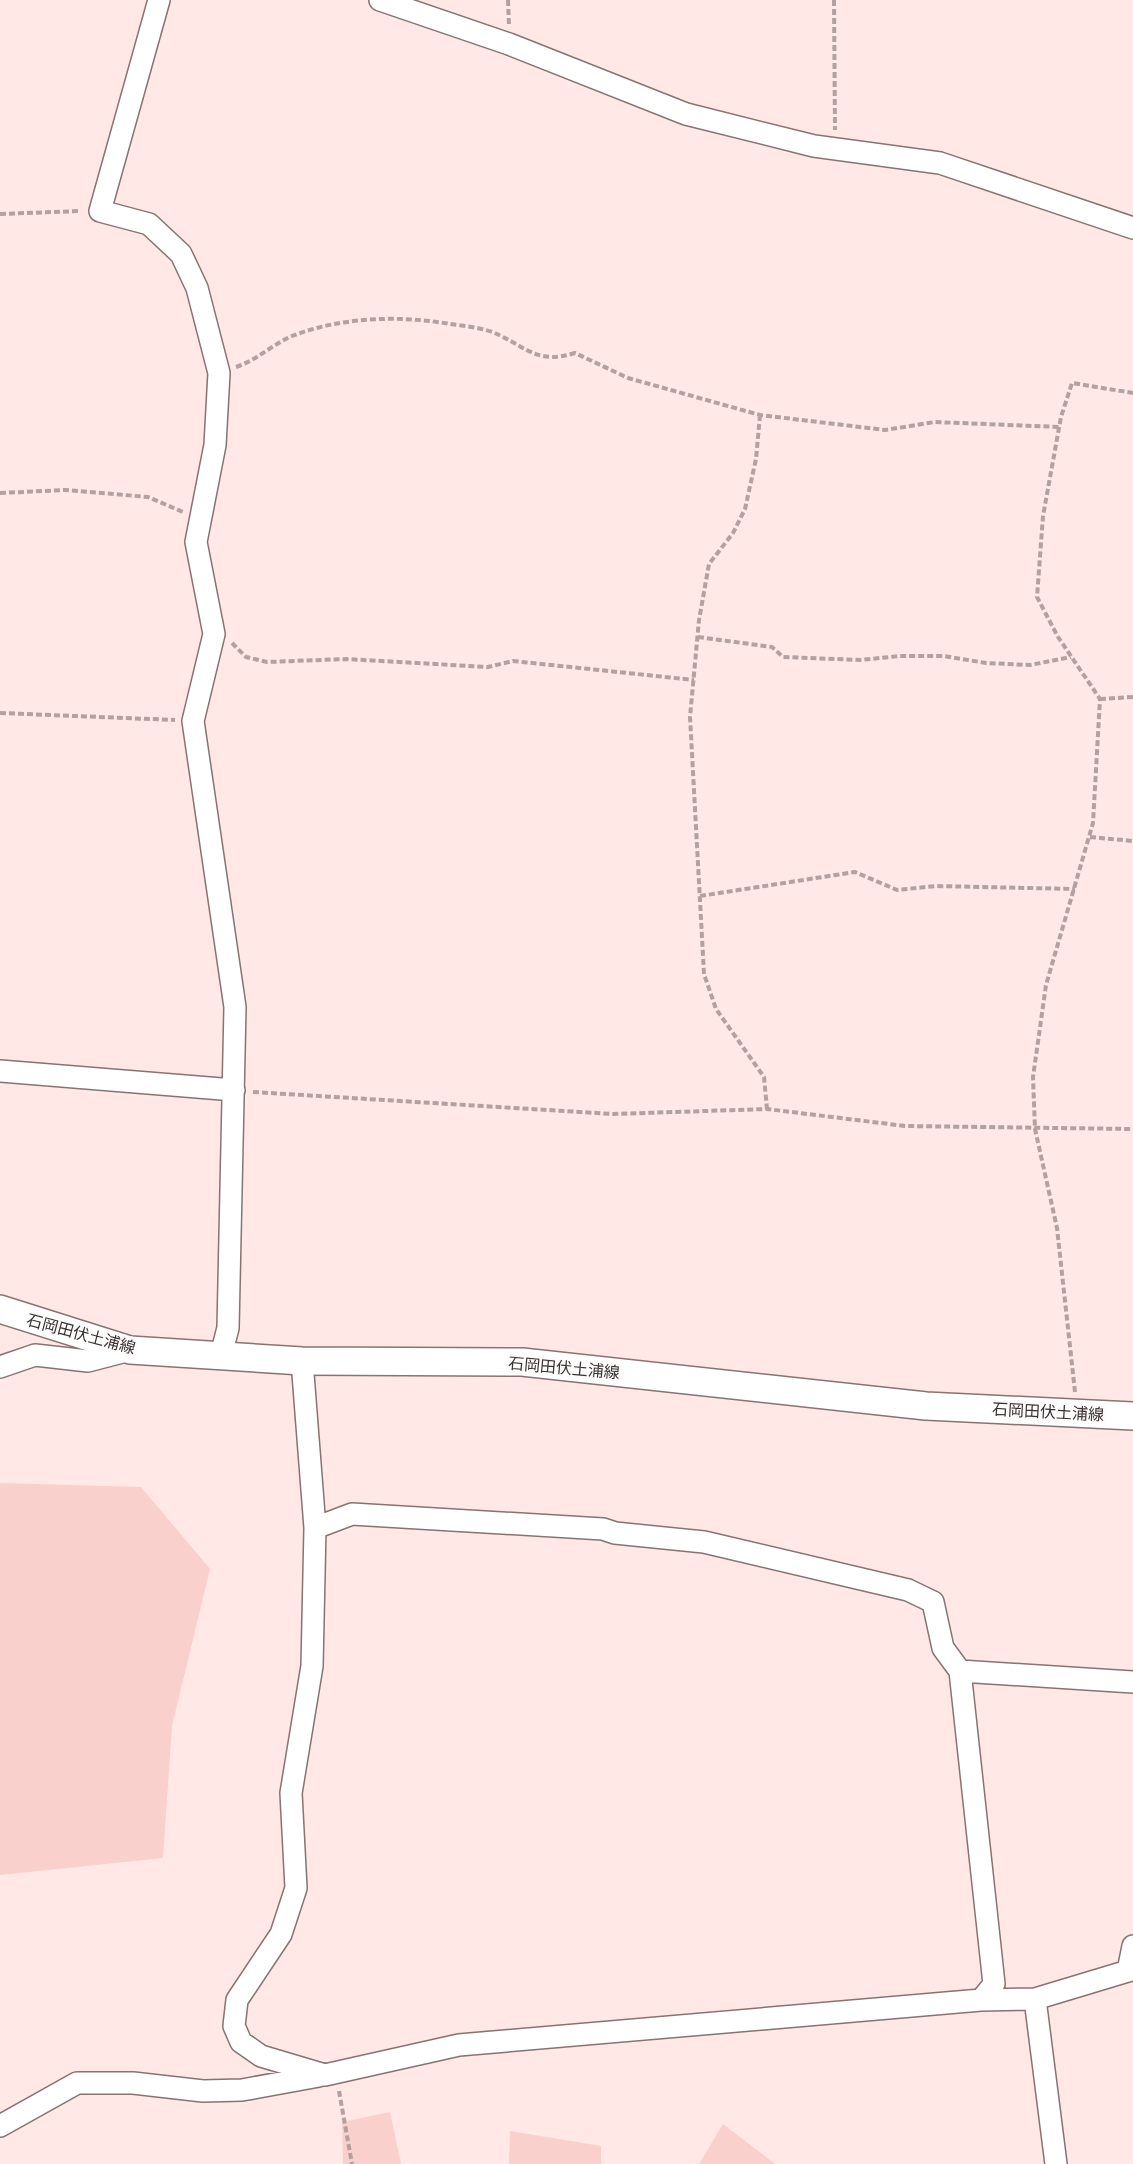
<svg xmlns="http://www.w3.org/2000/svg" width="1133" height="2164" font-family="Roboto,'Noto Sans JP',sans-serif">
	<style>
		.green { fill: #f9d0cc }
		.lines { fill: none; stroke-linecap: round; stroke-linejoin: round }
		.minor-casing { stroke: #877371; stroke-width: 24 }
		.major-casing { stroke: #877371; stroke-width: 30 }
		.path { stroke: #b2a1a0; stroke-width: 4; stroke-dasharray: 6 3; stroke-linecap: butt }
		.minor { stroke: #fff; stroke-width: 21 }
		.major { stroke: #fff; stroke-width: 27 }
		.labels { text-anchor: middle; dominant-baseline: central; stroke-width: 6; stroke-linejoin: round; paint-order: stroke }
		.street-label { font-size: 16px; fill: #3a3231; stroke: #fcfcfc }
	</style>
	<rect width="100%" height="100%" fill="#ffe8e6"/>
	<!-- green -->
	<path class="green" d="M0,1483L141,1487L210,1569L172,1726L163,1858L0,1875Z
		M390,2112L401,2164H343L342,2122Z
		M723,2124L775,2164H699Z
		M510,2131L601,2146V2164H509Z"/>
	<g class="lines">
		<defs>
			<path id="minor" d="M159,0L100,211L149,224L181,254L197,288L219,373L215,445L196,542L214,634L193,721L235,1007L228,1328L221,1355
				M380,0L509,44L686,114L814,146L940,163L1133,228
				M0,1071L234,1090
				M302,1361L315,1528L312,1666L291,1793L296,1888L281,1934L237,2000L234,2026L241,2042L261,2056L325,2075L459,2045L981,2000L1035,1999L1128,1971L1133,1946
				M0,1367L35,1355L88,1361L130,1350
				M315,1528L352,1514L603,1529L615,1533L704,1542L908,1590L933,1602L943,1648L960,1671L994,1984L981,2000
				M960,1671L1133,1682
				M1035,1999L1056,2164
				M0,2126L77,2083H133L203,2091L242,2090L319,2076"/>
			<path id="major" d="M0,1309L130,1350L302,1361L522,1362L926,1406L1133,1416"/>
		</defs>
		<!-- minor casing -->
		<use href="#minor" class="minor-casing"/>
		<!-- major casing -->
		<use href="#major" class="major-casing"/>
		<!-- path -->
		<path class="path" d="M508,0L509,26
			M834,0L835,130
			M0,214L81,211
			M236,367C257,360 273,344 292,336C341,317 400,315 450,324C465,326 486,328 499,335C530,350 539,364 575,353L628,378L760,415L885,430L935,422L1059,427
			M760,415L756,459L745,509L733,533L709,564L699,620L690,717L704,974L716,1009L764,1077L767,1109
			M0,493L65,490L148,497L183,512
			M698,637L772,647L783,657L860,660L900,656H944L986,663L1030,665L1071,657
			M232,643L246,657L267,662L346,659L488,667L513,661L694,680
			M1100,699L1133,697
			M0,713L175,720
			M1090,837L1133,841
			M700,896L855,872L897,890L936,886L1075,889
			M253,1092L613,1114L767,1109L905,1126L1133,1129
			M1075,1392L1057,1228L1035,1129L1033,1077L1046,985L1093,823L1100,699L1058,637L1037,597L1043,516L1061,417L1072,383L1133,393
			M339,2091L352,2164"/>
		<!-- minor -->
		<use href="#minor" class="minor"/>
		<!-- major -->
		<use href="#major" class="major"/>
	</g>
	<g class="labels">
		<!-- street labels -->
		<g class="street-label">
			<text transform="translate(81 1334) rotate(15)">石岡田伏土浦線</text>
			<text transform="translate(564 1368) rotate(5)">石岡田伏土浦線</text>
			<text transform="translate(1048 1412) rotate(3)">石岡田伏土浦線</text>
		</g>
	</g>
</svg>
